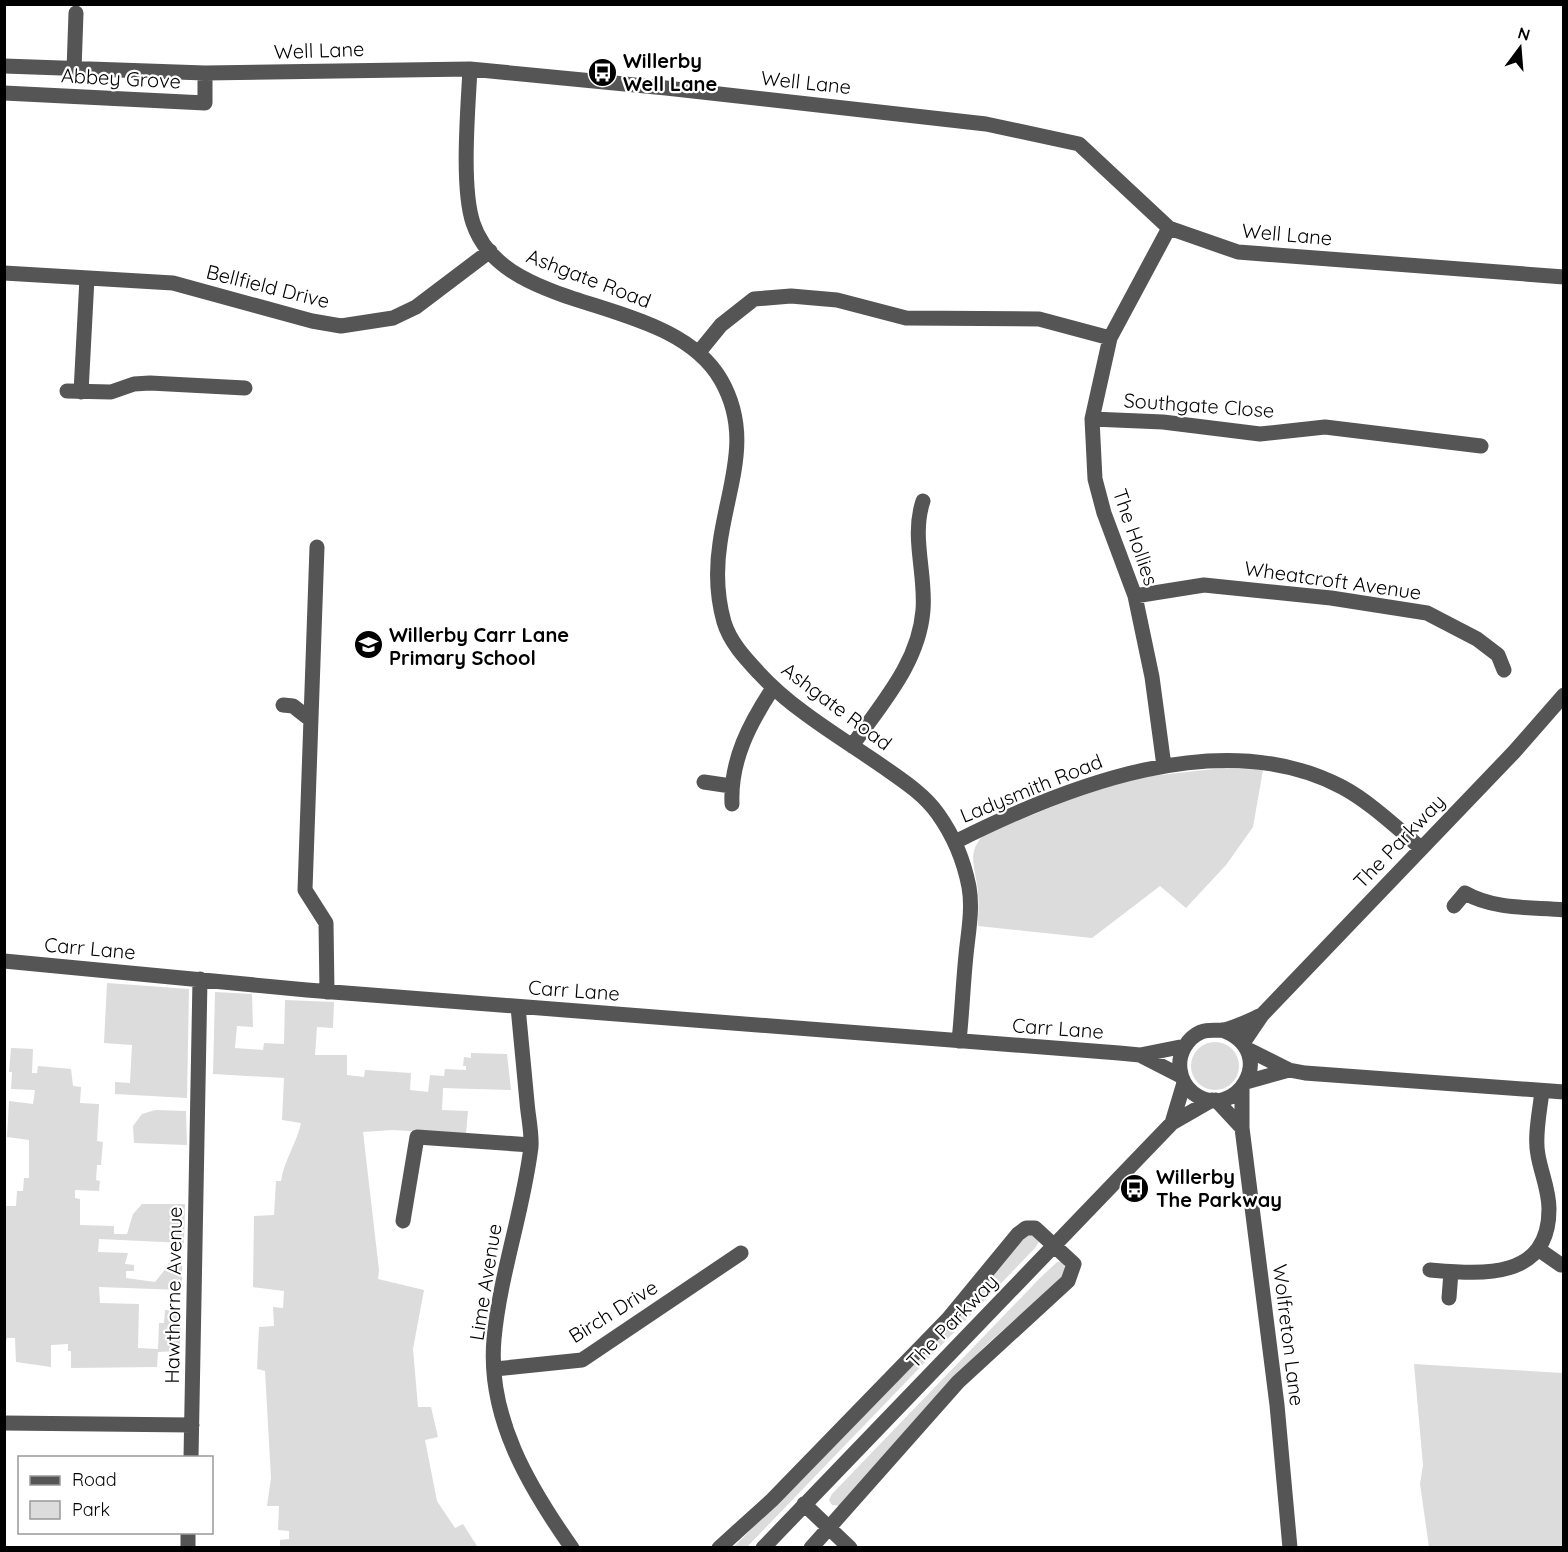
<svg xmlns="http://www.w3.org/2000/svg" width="1568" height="1552" font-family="Quicksand,sans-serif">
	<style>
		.green { fill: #dcdcdc }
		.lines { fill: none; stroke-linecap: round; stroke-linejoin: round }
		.minor { stroke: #555; stroke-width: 15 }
		.labels { text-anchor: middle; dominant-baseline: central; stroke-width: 4.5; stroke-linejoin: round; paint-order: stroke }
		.street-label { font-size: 20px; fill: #000; stroke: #fff }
		.poi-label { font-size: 20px; font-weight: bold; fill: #000; stroke: #fff; text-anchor: start }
	</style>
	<rect width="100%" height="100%" fill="#fff"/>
	<!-- green -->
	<path class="green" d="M1223,768L1263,770L1253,827L1226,865L1186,908L1160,886L1092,938L978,926C978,915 979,903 978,892C976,868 965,852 985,834L1086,793L1142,777Z
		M107,983L189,989L187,1098L115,1094V1082L130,1083L132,1045L104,1043Z
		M215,992L252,994L253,1027L237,1026L235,1048L263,1050L264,1043L284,1044L285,1000L334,1002L333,1028L317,1027L315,1055H347V1075L364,1077L365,1070L411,1073L410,1090L428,1092L430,1075L444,1076L445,1069L466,1070V1066H463L464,1057L471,1058V1053L507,1054L511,1090L443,1088L442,1110L468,1111L466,1134L392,1130L363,1132L379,1270L378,1279L424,1290L413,1349L418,1407H431L438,1437L425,1440L437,1501L455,1528L463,1524L477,1546L474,1547H280V1540L289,1539V1531L278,1530L279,1506H267L271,1478L265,1371L257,1369L259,1327L274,1326L273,1307L283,1308L284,1291L253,1287L254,1216L274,1215L276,1181H281C284,1160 297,1143 301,1123L282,1120L284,1078L213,1074Z
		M1191 1066a24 24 0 1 1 48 0a24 24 0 1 1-48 0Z
		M11,1048L33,1049L32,1073H37L38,1066L71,1069L73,1086L81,1087L80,1103L99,1104L97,1141L103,1142L101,1165H97L96,1180L100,1181L99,1191L75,1190V1198L80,1199V1225L114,1226V1234H127L133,1214L142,1204H185L184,1243L99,1239L98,1252L128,1253L125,1264L134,1265V1271H126V1278L155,1282L167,1267L171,1257L182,1255V1290L99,1287L100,1303L139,1304L138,1348L158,1349L159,1323H164L165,1310L181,1311L180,1351L158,1352L157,1367L71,1368V1351H68V1344L51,1345V1367L16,1362L15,1338H7L5,1344V1206H16L17,1191H23L24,1178H29V1140L7,1137L9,1101L33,1104L35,1090L11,1089L12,1072H9Z
		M155,1110L186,1111L187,1145L134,1143L133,1126L142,1114Z
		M1029,1233L1035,1235L1039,1241L1036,1247L747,1547L733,1548L912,1365Z
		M1062,1261L1066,1269L1064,1276L984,1347L919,1415L842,1506L832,1505L829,1500L832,1494L1040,1278L1057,1262Z
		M1414,1364L1563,1373V1547H1429L1420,1484L1423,1465Z"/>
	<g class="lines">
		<!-- minor -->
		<path class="minor" d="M4,66L205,73L470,69L666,88L986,124L1079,144L1169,228L1238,252L1564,277
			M470,69C468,109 461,187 473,223C504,317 670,292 721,380C753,436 728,485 720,543C716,569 717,597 724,622C730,642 745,658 759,673C793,710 840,737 882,766C902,780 924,794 938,814C953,835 964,861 969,887C973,909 968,934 966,955C963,984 962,1013 959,1041
			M74,70L76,13
			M4,93L205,103V73
			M4,273L173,283L312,321L341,326L393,318L416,307L490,251
			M699,352L721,325L754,299L791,296L837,300L906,318L1039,319L1110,338
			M67,391L111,392L134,384L150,383L245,388
			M81,392L87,278
			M1092,419L1163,422L1260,434L1325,427L1481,446
			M317,547L305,890L326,923L327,992
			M1135,596L1204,585L1331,598L1427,613L1477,639L1498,655L1504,670
			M283,705L293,706L311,720
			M852,746C881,704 919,663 923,610C926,573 911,537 923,501
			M1164,766L1152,677L1135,596L1104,513L1095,479L1092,419L1110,338L1169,228
			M704,782L731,786
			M732,804C730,760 750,723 773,688
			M955,842C1066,786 1222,724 1342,787C1370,802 1396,827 1421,848
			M1454,906L1465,893C1495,910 1531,907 1564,910
			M4,961L307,990L1119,1053L1140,1055L1185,1046
			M518,1007C521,1039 524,1070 527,1102C528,1116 532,1133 531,1147C523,1212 500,1274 494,1339C487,1417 529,1487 572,1548
			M1222,1030C1282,1052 1234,1125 1193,1093C1186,1087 1181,1078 1180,1069C1178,1054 1187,1038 1201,1032C1209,1029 1216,1031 1224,1030C1237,1027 1250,1020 1262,1015
			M1243,1043L1262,1015L1514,752L1564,695
			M1247,1049L1289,1070L1305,1073L1564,1092
			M1140,1055L1181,1076
			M1246,1082L1289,1070
			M1242,1089V1128L1277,1405L1290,1548
			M1216,1100L1242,1128
			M1172,1123L1184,1083
			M403,1221L417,1137L531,1145
			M1538,1249L1561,1265
			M1430,1270C1480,1274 1549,1281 1549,1209C1549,1190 1541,1173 1538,1155C1534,1137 1540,1110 1542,1091
			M1449,1298L1451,1272
			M495,1369L582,1360L741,1253
			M4,1423L192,1425
			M191,1458L200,979
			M804,1504L850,1548
			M188,1548V1532
			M719,1548L772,1500L948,1319L1018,1234L1026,1228H1035L1074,1264L1068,1281L958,1382L811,1548
			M763,1548L1172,1123L1212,1100"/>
	</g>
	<!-- icons -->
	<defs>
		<symbol id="bus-disc" viewBox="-11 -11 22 22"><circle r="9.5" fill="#000" stroke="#fff"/><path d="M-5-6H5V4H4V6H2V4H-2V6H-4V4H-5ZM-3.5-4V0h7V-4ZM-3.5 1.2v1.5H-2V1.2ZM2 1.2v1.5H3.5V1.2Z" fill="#fff"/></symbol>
		<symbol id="school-disc" viewBox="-11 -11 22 22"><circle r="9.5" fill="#000" stroke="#fff"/><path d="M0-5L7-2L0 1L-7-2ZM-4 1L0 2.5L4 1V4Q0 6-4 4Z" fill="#fff"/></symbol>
	</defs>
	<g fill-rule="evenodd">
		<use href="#bus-disc" x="586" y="56" width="33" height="33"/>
		<use href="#school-disc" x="352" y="628" width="33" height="33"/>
		<use href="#bus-disc" x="1118" y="1172" width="33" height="33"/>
	</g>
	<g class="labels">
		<!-- street labels -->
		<g class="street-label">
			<text transform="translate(319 50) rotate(-2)">Well Lane</text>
			<text transform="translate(121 78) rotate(3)">Abbey Grove</text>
			<text transform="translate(806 82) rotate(6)">Well Lane</text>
			<text transform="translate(1287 234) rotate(5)">Well Lane</text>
			<text transform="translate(589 278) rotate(21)">Ashgate Road</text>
			<text transform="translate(268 286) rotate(14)">Bellfield Drive</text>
			<text transform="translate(1199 405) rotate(4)">Southgate Close</text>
			<text transform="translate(1136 537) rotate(71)">The Hollies</text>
			<text transform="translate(1333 580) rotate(8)">Wheatcroft Avenue</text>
			<text transform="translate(837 706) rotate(37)">Ashgate Road</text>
			<text transform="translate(1031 788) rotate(-22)">Ladysmith Road</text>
			<text transform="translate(1399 841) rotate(-46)">The Parkway</text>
			<text transform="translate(90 948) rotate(5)">Carr Lane</text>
			<text transform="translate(574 990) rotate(4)">Carr Lane</text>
			<text transform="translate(1058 1028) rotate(4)">Carr Lane</text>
			<text transform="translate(485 1282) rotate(-81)">Lime Avenue</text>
			<text transform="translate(173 1295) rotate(-89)">Hawthorne Avenue</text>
			<text transform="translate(613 1311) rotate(-32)">Birch Drive</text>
			<text transform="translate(952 1321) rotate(-46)">The Parkway</text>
			<text transform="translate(1289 1335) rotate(83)">Wolfreton Lane</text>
		</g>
		<!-- poi labels -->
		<g class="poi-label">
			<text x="623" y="60">Willerby<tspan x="623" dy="23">Well Lane</tspan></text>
			<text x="389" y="634">Willerby Carr Lane<tspan x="389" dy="23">Primary School</tspan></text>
			<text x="1156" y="1176">Willerby<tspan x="1156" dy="23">The Parkway</tspan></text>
		</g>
	</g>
	<!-- border -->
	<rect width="1568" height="1552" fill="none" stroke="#000000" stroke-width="12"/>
	<!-- legend -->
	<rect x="18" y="1456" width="195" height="78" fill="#ffffff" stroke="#999999" stroke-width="1.5"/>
	<rect x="30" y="1476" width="30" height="9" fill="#555555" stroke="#999999" stroke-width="1.5"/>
	<text x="72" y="1486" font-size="18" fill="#000000">Road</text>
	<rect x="30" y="1501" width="30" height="18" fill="#dcdcdc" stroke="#999999" stroke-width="1.5"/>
	<text x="72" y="1516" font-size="18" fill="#000000">Park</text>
	<!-- north arrow -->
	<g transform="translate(1520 48) rotate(16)" stroke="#ffffff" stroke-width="4.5" paint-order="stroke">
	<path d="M0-4.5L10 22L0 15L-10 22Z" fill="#000000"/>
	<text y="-9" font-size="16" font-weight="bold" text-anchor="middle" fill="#000000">N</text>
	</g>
</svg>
